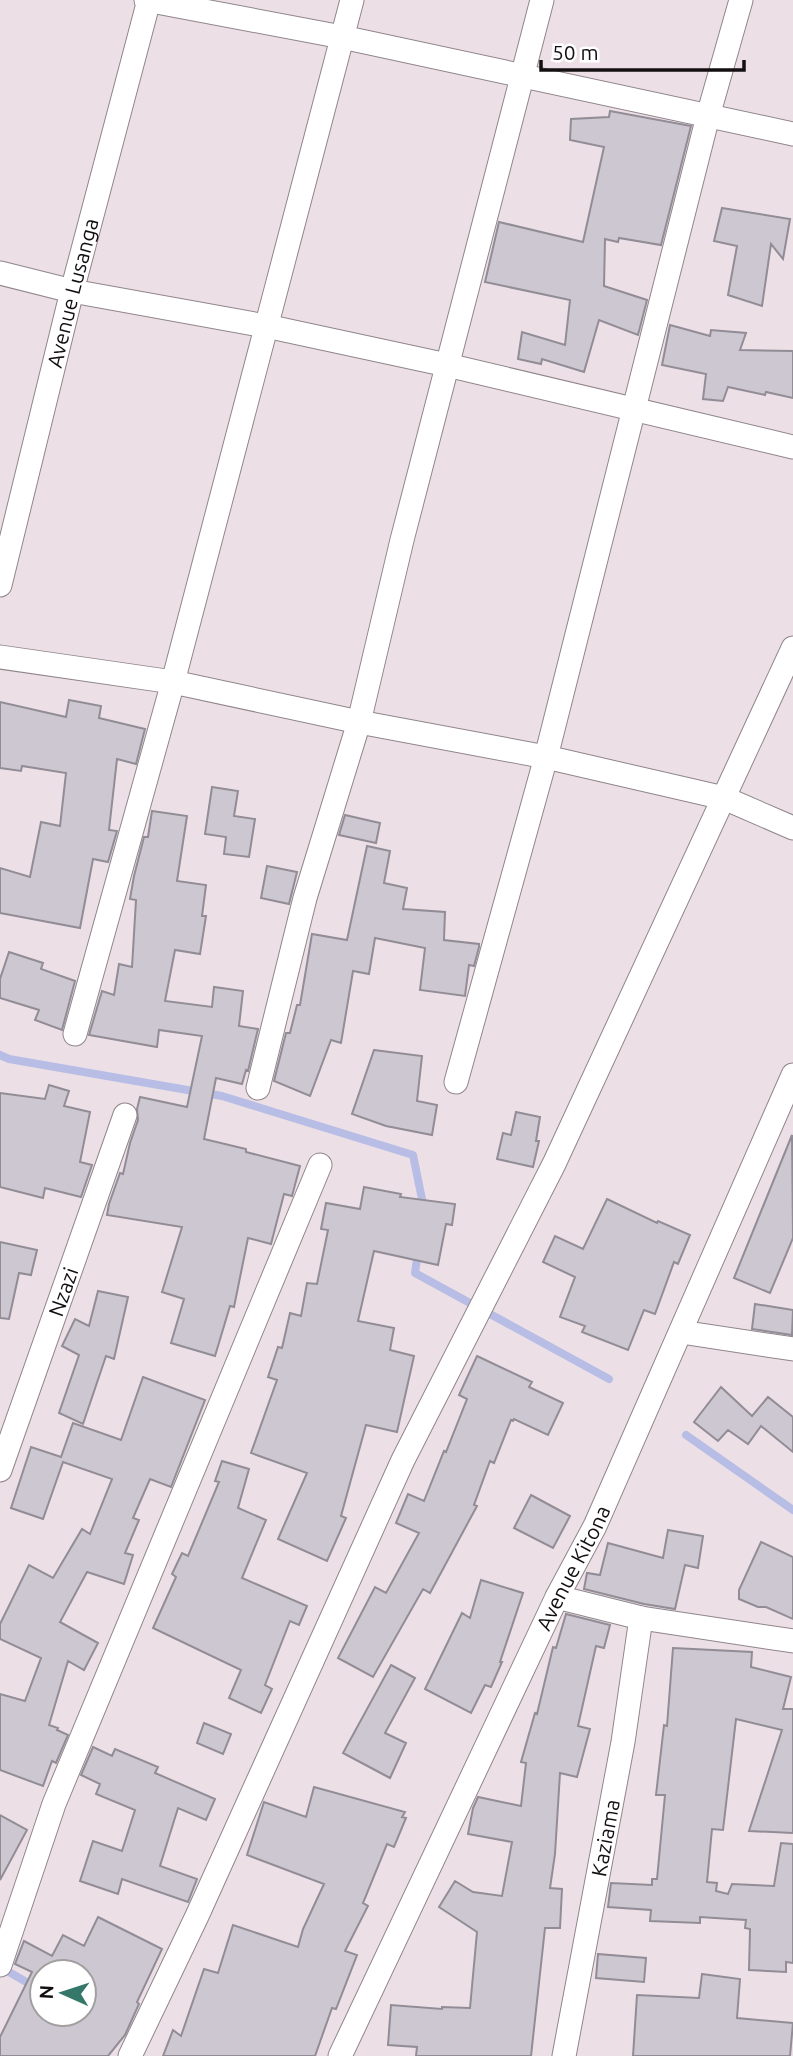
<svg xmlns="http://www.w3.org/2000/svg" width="793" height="2056" font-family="Ubuntu,sans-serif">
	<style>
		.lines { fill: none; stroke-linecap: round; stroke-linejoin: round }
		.stream { stroke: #b7bde5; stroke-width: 8 }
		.building { fill: #cdc7d1; stroke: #918c95; stroke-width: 2; fill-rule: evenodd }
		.street-casing { stroke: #90858b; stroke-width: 25 }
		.street { stroke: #fff; stroke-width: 23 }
		.labels { text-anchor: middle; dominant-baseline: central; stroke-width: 6; stroke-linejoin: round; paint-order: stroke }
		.street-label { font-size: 21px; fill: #130f11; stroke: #fff }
	</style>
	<rect width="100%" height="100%" fill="#ece0e6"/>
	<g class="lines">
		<!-- stream -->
		<path class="stream" d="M0,1055L9,1059L222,1096L413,1155L424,1209
			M418,1252L415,1273L609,1379
			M686,1435L793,1510
			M2,1968L42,1991"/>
	</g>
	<!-- building -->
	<path class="building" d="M610,111L691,126L661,245L619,238L618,242L605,239L604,286L647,300L638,335L599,320L584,372L542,359L541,364L518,359L522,332L565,345L570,300L485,282L499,222L583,242L604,147L570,140L571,119L609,117Z
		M722,208L790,219L783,259L771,244L762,306L728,295L737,246L714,241Z
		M670,325L710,336L711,330L746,333L740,350L793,351V398L766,392L765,395L728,387L723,401L703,399L706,374L662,365Z
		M69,700L101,706L99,718L145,729L136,764L117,759L109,830L117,831L108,862L93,859L80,928L0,913V868L30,877L41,822L60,826L66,773L22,766L21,771L0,768V702L66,717Z
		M212,787L238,791L234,816L255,819L249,857L224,854L226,837L205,834Z
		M152,811L187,816L177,881L206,885L202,916H206L200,954L175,950L165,1001L212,1007L214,987L243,991L239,1026L258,1029L248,1071L246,1070L242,1084L216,1078L204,1139L246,1149V1152L300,1166L292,1196L284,1194L271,1244L248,1238L234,1307L230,1306L215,1356L171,1343L184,1299L162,1292L182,1227L107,1215L109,1204L120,1173L123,1174L130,1143L138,1120L137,1109L140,1097L187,1107L202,1036L159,1030L157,1047L89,1035L102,991L114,995L119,964L132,967L136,900L130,899L134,876L144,837H148Z
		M345,815L380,823L376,843L339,835Z
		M367,846L390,851L384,883L407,888L403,909L445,912L444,940L479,944V947L474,966L469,965L465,996L420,990L425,948L375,938L369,974L353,971L341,1043L331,1040L310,1096L274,1081L286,1033H290L297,1005H300L312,934L347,940Z
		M267,866L297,872L289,904L261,898Z
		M9,952L43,963L41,969L75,981L62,1030L35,1020L39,1010L0,998V979Z
		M374,1050L422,1056L417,1101L437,1105L432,1135L386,1126L352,1114Z
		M49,1085L69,1091L64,1106L90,1112L80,1162L92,1165L81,1197L45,1188L43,1198L0,1187V1093L45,1099Z
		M516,1112L540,1117L536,1141H539L533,1167L497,1159L503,1133L511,1135Z
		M792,1135L793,1238L770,1293L734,1278Z
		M364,1187L401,1194L400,1197L455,1204L452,1225L446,1224L438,1265L374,1251L358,1321L394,1328L390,1350L414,1356L397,1432L366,1425L341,1516L346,1518L327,1561L278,1539L307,1473L251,1453L277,1380L268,1377L278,1347L282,1348L290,1313L301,1316L307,1283L317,1284L328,1230L321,1229L326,1203L360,1209Z
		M607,1199L657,1223L658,1221L690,1235L678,1264L674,1262L655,1314L644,1310L628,1350L582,1332L585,1326L560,1317L575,1277L543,1262L555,1236L583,1249Z
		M0,1242L37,1250L31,1275L19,1273L9,1319L0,1318Z
		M98,1291L128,1297L114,1359L106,1356L83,1424L59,1413L79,1355L62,1346L75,1319L89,1326Z
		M755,1304L793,1310L792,1335L752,1329Z
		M477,1356L532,1382L529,1387L563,1403L548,1435L514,1419L513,1421L511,1420L494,1463L490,1461L474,1505L477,1506L430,1593L423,1589L373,1677L338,1658L375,1587L386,1593L419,1533L396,1523L408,1494L424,1501L444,1451L446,1452L467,1399L459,1395Z
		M143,1377L205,1400L171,1487L150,1479L133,1518L139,1520L125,1553L133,1555L124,1584L87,1572L60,1622L98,1643L84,1670L68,1661L49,1725L58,1728L57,1730L68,1735L56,1763L52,1761L43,1786L0,1770V1694L25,1701L41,1658L0,1639V1624L29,1565L53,1578L82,1529L90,1534L112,1479L63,1462L43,1519L11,1508L31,1447L61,1457L73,1423L121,1440Z
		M721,1387L752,1416L768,1397L793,1417V1452L761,1426L748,1444L728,1430L718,1441L694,1422Z
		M222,1461L249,1469L238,1508L266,1520L242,1578L307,1606L299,1625L290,1621L265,1685L272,1689L261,1713L229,1698L241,1670L153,1628L176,1577L172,1574L182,1553L188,1556L219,1482L215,1481Z
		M531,1495L570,1516L553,1548L514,1528Z
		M668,1530L703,1536L698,1568L685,1565L675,1609L644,1604L584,1589L587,1573L600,1575L608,1543L663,1558Z
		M761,1542L793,1557V1619L766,1607H758L739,1599V1590Z
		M481,1580L523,1593L500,1662H502L491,1687L485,1685L471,1713L425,1689L462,1613L470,1618Z
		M566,1614L610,1625L604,1648L596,1646L578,1726L590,1729L577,1777L560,1773L555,1854L550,1888L562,1889L560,1928H545L531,2056H416L417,2047L388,2045L391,2005L442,2009V2007L470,2008L477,1932L439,1907L455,1881L473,1892L502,1896L512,1842L468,1834L473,1808L478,1797L521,1806L526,1763L521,1762L535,1713L537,1714L553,1647L556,1648Z
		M673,1648L752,1652L751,1667L791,1677L783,1709H793V1833L749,1831L782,1730L736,1719L723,1830L712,1829L707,1882L717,1883L716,1891L728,1894L732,1884L774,1886L781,1843L793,1844V1963L786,1962V1972L749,1970L750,1929L745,1928L746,1920L700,1917V1923L650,1921L651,1910L608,1907L611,1883L652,1885V1879H657L665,1795H656L664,1725L667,1726Z
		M391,1665L415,1678L385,1733L406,1743L390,1778L343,1753Z
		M204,1723L231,1734L223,1754L197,1743Z
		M93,1747L112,1756L115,1749L158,1767L155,1773L215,1799L206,1820L178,1808L160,1866L197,1879L188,1902L122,1879L118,1894L80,1881L93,1841L122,1851L135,1810L96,1794L100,1784L81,1775Z
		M314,1787L405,1812L402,1817L406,1818L394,1847L387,1844L363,1903L368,1906L345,1951L357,1955L336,2009L332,2008L315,2056H163L173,2030L181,2036L204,1969L218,1973L233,1925L298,1947L303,1929L324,1884L247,1855L264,1802L306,1817Z
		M0,1815L27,1830L0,1880Z
		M98,1917L162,1949L137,2002L139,2004L125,2035L108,2056H0V2037L32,1972L15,1964L24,1941L52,1956L63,1935L84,1946ZM42,1972H84V2014H42Z
		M598,1954L646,1958L644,1982L596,1978Z
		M702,1974L740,1979L737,2018L793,2023L790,2056H633L637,1995L699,1998Z"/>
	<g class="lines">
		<defs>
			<g id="street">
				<path d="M146,0L342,37L793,134"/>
				<path d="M0,273L72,291L266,326L447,365L793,447"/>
				<path id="s1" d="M0,585L72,291L149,0"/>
				<path d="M0,657L173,682L359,722L546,757L724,798L793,828"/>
				<path d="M75,1034L173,682L352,0"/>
				<path d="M456,1082L546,757L708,116L741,0"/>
				<path d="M258,1088L305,898L359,722L402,540L542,0"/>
				<path d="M681,1332L793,1349"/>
				<path id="s2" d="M0,1470L125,1115"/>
				<path d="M557,1597L641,1618L793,1641"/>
				<path d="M0,1965L54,1804L320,1165"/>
				<path d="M130,2056L197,1916L403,1460L554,1164L793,648"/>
				<path id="s3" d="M340,2056L557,1597L595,1526L793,1075"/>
				<path id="s4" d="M564,2056L623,1742L641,1618"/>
			</g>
		</defs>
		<!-- street casing -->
		<use href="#street" class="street-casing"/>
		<!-- street -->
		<use href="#street" class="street"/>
	</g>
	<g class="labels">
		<!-- street labels -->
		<g class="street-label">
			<text stroke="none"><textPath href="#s1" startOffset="301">Avenue Lusanga</textPath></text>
			<text stroke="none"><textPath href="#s2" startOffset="189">Nzazi</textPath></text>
			<text stroke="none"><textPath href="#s3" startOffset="541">Avenue Kitona</textPath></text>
			<text stroke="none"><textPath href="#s4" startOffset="222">Kaziama</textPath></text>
		</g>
	</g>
	<!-- north arrow -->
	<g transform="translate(63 1993) rotate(273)"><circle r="33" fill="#ffffff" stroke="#a19fa0" stroke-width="2"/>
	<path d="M0-5L12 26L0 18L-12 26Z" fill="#35786a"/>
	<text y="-10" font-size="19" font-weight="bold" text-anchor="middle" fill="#130f11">N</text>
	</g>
	<!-- scale -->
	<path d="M541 60v10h203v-10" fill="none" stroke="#130f11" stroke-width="3.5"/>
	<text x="552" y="60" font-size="21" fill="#130f11" stroke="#ffffff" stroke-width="5" paint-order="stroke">50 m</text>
</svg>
